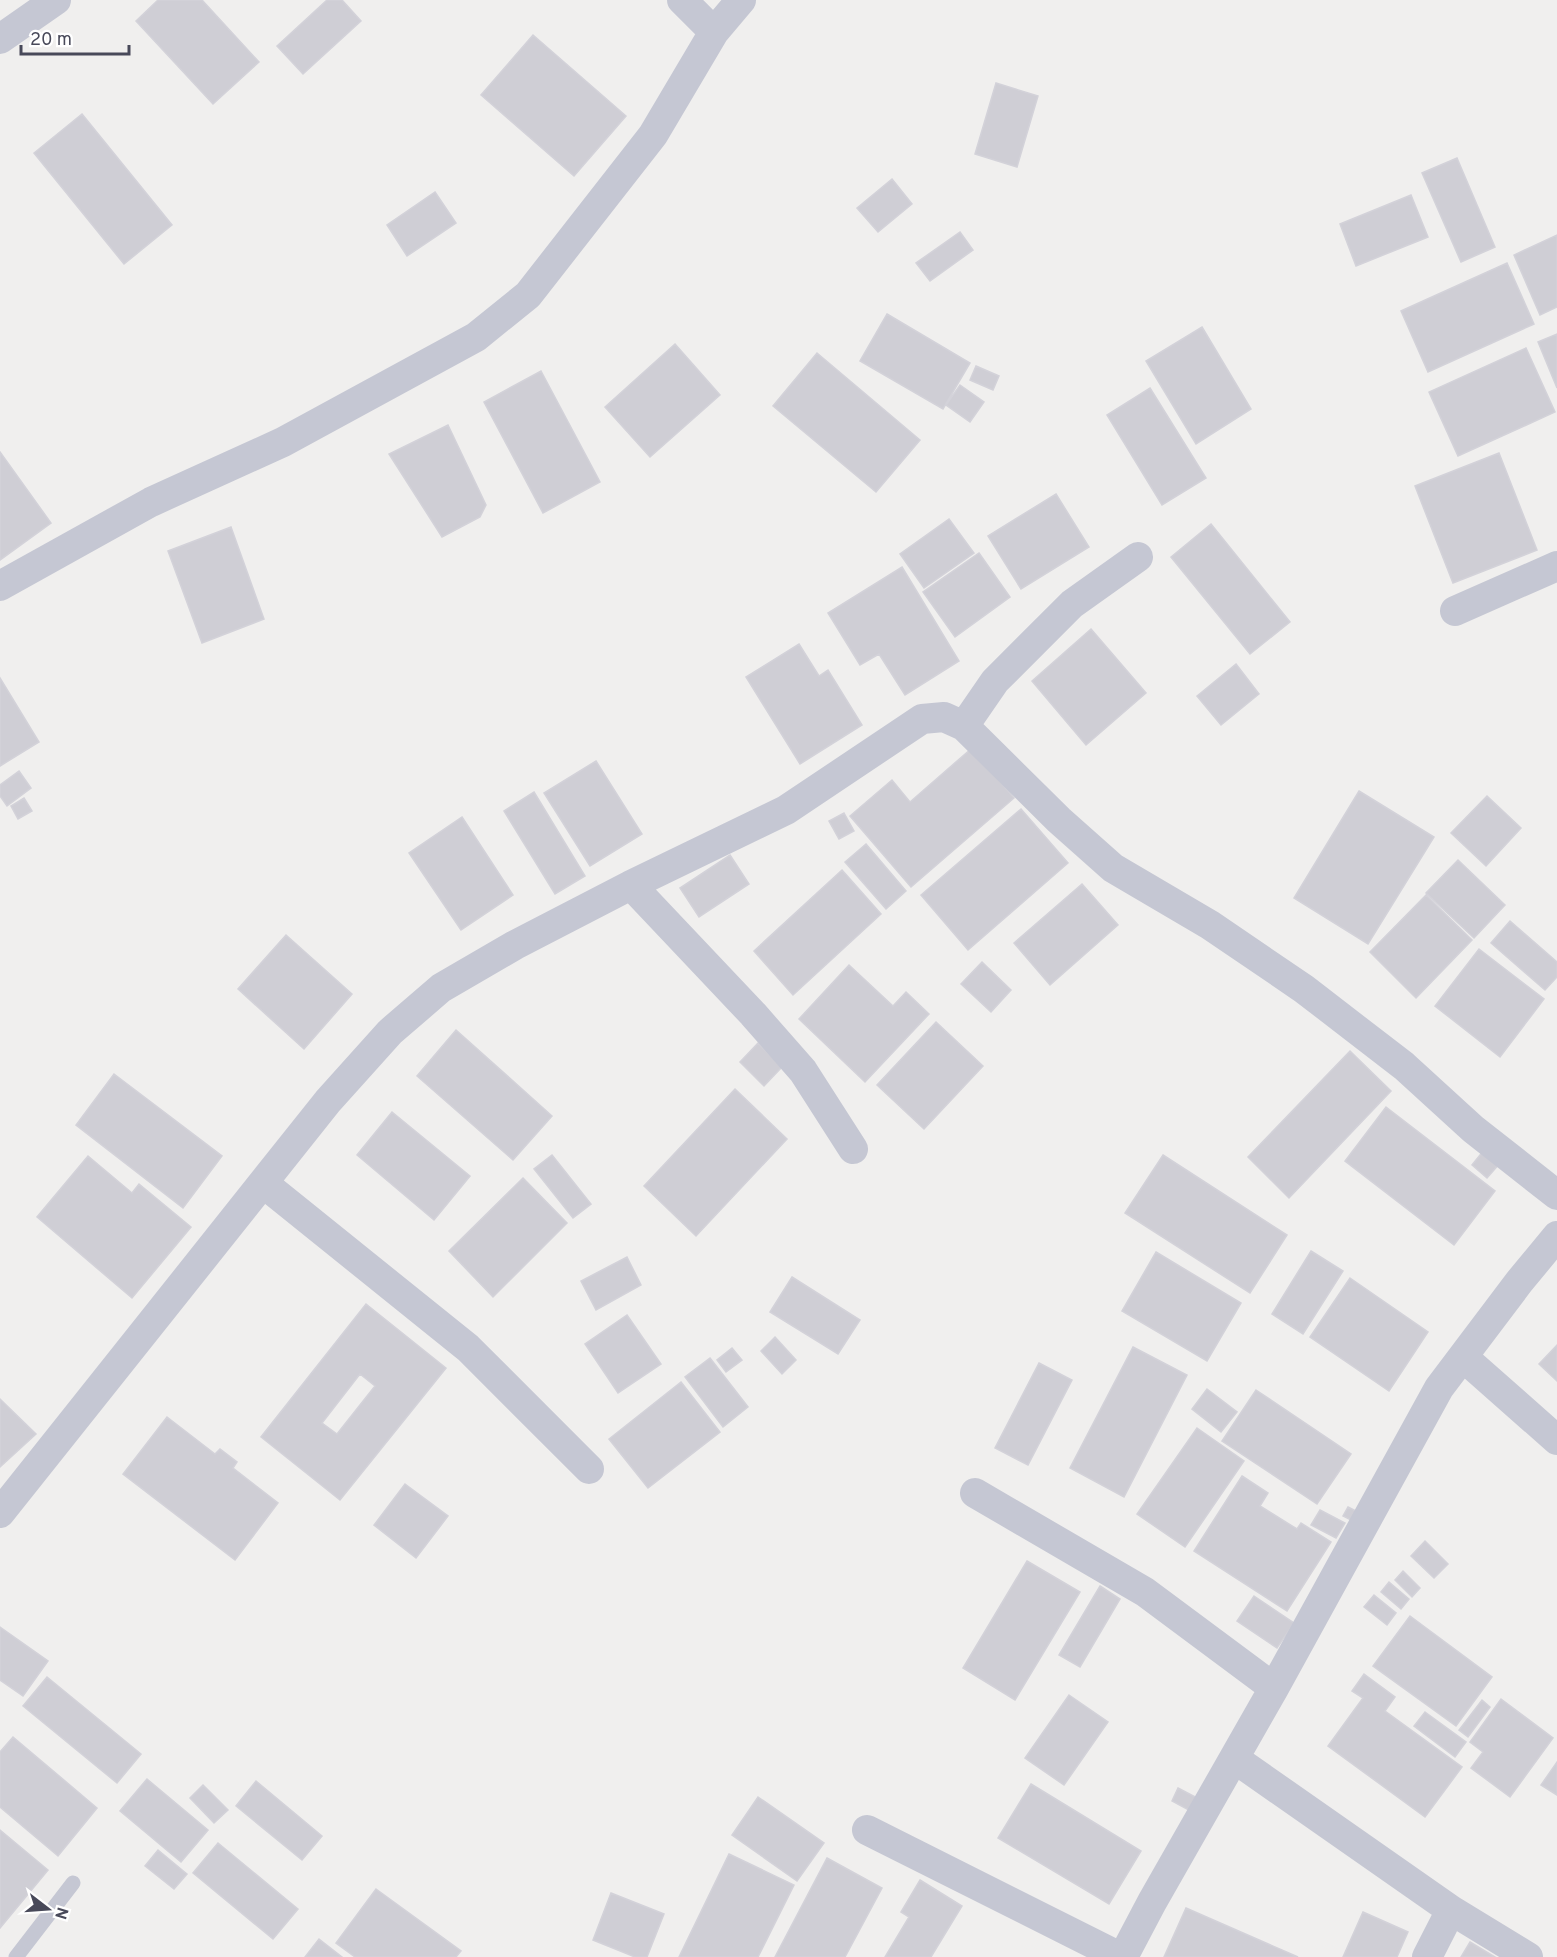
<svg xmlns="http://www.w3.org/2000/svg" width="1557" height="1957" font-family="Overpass,sans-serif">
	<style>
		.building { fill: #cfced5; stroke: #d3d2d9; stroke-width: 1.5; fill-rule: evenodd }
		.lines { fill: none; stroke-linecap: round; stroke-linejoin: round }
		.service { stroke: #c5c7d3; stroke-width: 15 }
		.minor { stroke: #c5c7d3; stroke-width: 30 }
	</style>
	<rect width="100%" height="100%" fill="#f0efee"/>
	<!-- building -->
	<path class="building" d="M158,0H202L259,62L213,104L136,21Z
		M327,0H342L361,21L303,74L277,46Z
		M533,35L626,116L574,176L481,95Z
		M996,83L1038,96L1017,167L975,154Z
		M82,114L172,225L124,264L34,153Z
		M1457,158L1495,247L1461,262L1422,173Z
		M892,179L912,204L878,232L857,208Z
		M435,192L456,223L407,256L387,225Z
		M1411,195L1428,237L1356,266L1340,224Z
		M960,232L973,250L930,281L916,263Z
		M1557,235V307L1540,315L1514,255Z
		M1507,263L1534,324L1428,372L1401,311Z
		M887,314L970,363L943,409L860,361Z
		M1202,327L1251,409L1196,444L1146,361Z
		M1557,334V388L1538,342Z
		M675,344L720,395L650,457L605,407Z
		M1526,348L1555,412L1458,456L1429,392Z
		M817,353L920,440L876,492L773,406Z
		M976,366L999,376L993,390L970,380Z
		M541,371L600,482L543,513L484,402Z
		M960,385L984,402L970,422L946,405Z
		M1150,388L1206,478L1162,505L1107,415Z
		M448,425L486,505L480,517L442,537L389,454Z
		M0,452L51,523L0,560Z
		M1499,453L1537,550L1453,583L1415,486Z
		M1056,494L1089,547L1021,589L988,536Z
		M949,519L974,553L924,588L900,554Z
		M1211,524L1290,622L1250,654L1171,557Z
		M231,527L264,619L202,643L168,551Z
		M979,553L1010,597L955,637L923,592Z
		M902,567L959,661L905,695L879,654L860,665L828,613Z
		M1091,629L1146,693L1086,745L1032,681Z
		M799,644L819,676L828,670L862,725L800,764L746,677Z
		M1236,664L1259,694L1221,725L1197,696Z
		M0,678L39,742L0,766Z
		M972,748L1014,798L911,887L850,816L892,780L910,802Z
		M596,761L642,834L590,866L544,793Z
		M19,771L31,788L7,806L0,796V785Z
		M1359,791L1434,837L1368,944L1294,898Z
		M534,792L585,876L555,894L504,811Z
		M1487,796L1521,828L1486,866L1451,833Z
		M24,798L32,811L18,819L11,806Z
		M1021,809L1068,863L968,950L921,895Z
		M844,813L854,831L839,839L829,821Z
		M462,817L513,895L461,930L409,853Z
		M866,844L906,891L886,909L845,862Z
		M730,855L749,884L699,917L680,888Z
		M1458,860L1505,905L1474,938L1426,893Z
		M842,870L881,914L793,995L754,951Z
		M1082,884L1118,925L1050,985L1014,943Z
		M1426,895L1472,940L1416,998L1370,952Z
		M1510,921L1557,962V977L1545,990L1491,943Z
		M286,935L352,994L304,1049L238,989Z
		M1479,949L1544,999L1500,1057L1435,1006Z
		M982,962L1011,990L991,1012L961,984Z
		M849,965L893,1006L906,992L929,1014L865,1082L799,1019Z
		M936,1022L983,1066L924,1129L877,1085Z
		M456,1030L552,1116L513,1160L417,1076Z
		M758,1043L782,1067L764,1086L740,1062Z
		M1350,1051L1391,1091L1289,1198L1248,1157Z
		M114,1074L222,1156L183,1208L76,1125Z
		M735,1089L787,1139L696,1236L644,1186Z
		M1386,1107L1495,1191L1454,1245L1345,1161Z
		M392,1112L470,1176L434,1220L357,1155Z
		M1484,1150L1500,1163L1487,1178L1472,1165Z
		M552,1155L591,1204L573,1218L534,1169Z
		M1163,1155L1287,1235L1250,1293L1125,1213Z
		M88,1156L132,1193L139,1184L191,1227L132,1298L37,1217Z
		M523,1178L567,1223L493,1297L449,1251Z
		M1311,1251L1343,1271L1303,1334L1272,1314Z
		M1156,1252L1241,1303L1207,1361L1122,1311Z
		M627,1257L641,1285L596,1310L581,1281Z
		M792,1277L860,1320L838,1354L770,1312Z
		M1350,1278L1428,1332L1389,1391L1310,1337Z
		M366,1304L446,1368L340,1500L261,1437ZM360,1374L375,1386L337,1434L322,1423Z
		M627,1315L661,1364L618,1393L585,1344Z
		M775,1337L796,1360L782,1374L761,1351Z
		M1557,1345V1381L1539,1364Z
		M1133,1347L1187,1375L1124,1497L1070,1468Z
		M732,1348L742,1360L726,1372L717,1360Z
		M710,1358L748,1407L723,1427L685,1377Z
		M1039,1363L1072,1380L1028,1465L995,1448Z
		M681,1382L720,1432L648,1488L609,1439Z
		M1207,1389L1237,1412L1221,1432L1192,1409Z
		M1256,1390L1351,1454L1317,1504L1222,1441Z
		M0,1399L36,1434L0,1467Z
		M167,1417L215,1454L220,1449L237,1462L233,1468L278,1503L235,1560L123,1474Z
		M1197,1428L1244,1461L1185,1547L1137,1514Z
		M1242,1476L1268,1493L1260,1506L1297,1529L1301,1523L1331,1542L1287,1611L1194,1551Z
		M405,1484L448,1516L416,1558L374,1525Z
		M1348,1507L1360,1513L1355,1522L1343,1516Z
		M1320,1510L1345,1523L1336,1538L1311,1525Z
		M1425,1541L1448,1564L1434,1578L1411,1556Z
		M1027,1561L1080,1592L1015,1700L963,1668Z
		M1403,1571L1420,1588L1412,1597L1395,1580Z
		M1389,1582L1409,1599L1401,1609L1381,1592Z
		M1100,1586L1120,1599L1080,1667L1059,1655Z
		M1374,1595L1396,1613L1387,1625L1364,1607Z
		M1254,1596L1294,1623L1277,1648L1237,1621Z
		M1410,1616L1492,1677L1456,1726L1373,1666Z
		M0,1627L48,1661L23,1696L0,1680Z
		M1364,1674L1395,1697L1385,1711L1462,1767L1425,1817L1328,1746L1363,1698L1352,1691Z
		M47,1677L141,1754L117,1783L23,1706Z
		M1069,1695L1108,1722L1064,1785L1025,1758Z
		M1501,1699L1553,1738L1510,1797L1471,1768L1483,1752L1470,1742Z
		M1482,1700L1490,1707L1468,1737L1459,1730Z
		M1425,1712L1466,1742L1455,1757L1414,1726Z
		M13,1737L97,1808L58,1856L0,1807V1752Z
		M1557,1762V1795L1541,1785Z
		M147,1779L208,1830L181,1862L120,1811Z
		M256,1781L322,1836L302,1860L236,1806Z
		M1031,1784L1141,1851L1109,1904L998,1838Z
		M203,1785L228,1810L214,1823L190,1798Z
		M1178,1788L1205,1802L1198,1815L1172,1801Z
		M758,1797L824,1843L797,1881L732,1835Z
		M0,1830L48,1870L0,1928Z
		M218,1843L298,1909L273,1939L193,1873Z
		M158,1850L187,1874L174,1889L145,1866Z
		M729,1854L794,1885L758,1957H679Z
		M827,1858L882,1888L845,1957H775Z
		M920,1880L962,1906L931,1957H885L909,1917L901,1912Z
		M376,1889L461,1951L456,1957H355L336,1943Z
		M611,1893L664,1914L647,1957H635L593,1940Z
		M1186,1908L1298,1957H1164Z
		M1363,1912L1408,1932L1397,1957H1343Z
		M319,1939L342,1957H305Z
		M1470,1942L1495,1957H1461Z"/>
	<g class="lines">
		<!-- service -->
		<path class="service" d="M16,1957L73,1883"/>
		<!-- minor -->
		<path class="minor" d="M682,0L714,32
			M0,39L56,0
			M0,586L151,502L283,442L476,337L528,295L653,135L714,32L741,0
			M1455,611L1557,566
			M964,726L995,681L1072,604L1138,557
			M631,885L753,1014L803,1071L853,1149
			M263,1183L468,1348L589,1469
			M1463,1357L1557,1440
			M975,1493L1145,1592L1274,1688
			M0,1513L328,1101L390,1032L441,988L515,945L631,885L786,810L922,719L944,717L964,726L1059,820L1113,868L1210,925L1304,989L1404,1066L1473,1129L1557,1195
			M1235,1759L1451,1910L1528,1957
			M867,1830L1120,1957
			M1123,1957L1152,1902L1274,1688L1439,1388L1519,1282L1557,1236
			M1427,1957L1451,1910"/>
	</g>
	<!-- north arrow -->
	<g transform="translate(48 1909) rotate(107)" stroke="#ffffff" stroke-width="4.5" paint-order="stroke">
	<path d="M0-4.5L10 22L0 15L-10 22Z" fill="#484959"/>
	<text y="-9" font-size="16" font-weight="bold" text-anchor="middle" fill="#484959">N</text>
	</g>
	<!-- scale -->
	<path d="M21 45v9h108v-9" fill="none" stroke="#484959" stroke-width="3"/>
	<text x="30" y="45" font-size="18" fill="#484959" stroke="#ffffff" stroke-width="4.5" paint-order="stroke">20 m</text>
</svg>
